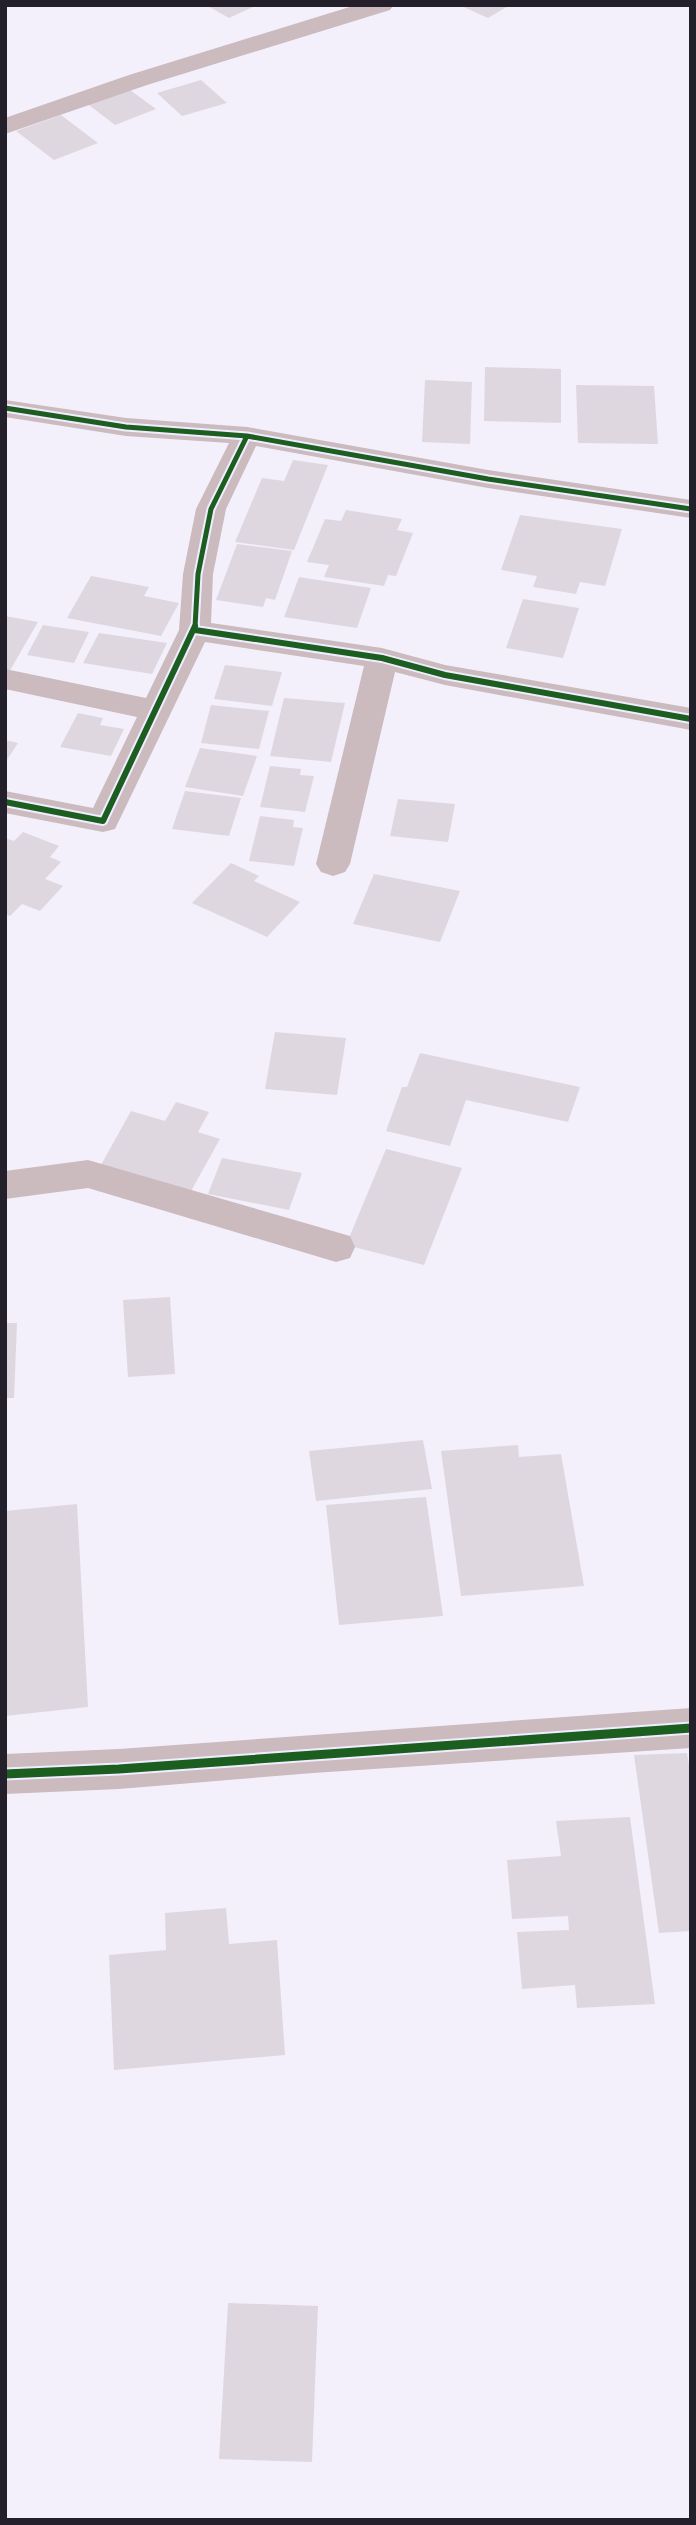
<svg xmlns="http://www.w3.org/2000/svg" width="696" height="2525" font-family="Commissioner,sans-serif">
	<style>
		.building { fill: #ded7e0 }
		.lines { fill: none; stroke-linecap: round; stroke-linejoin: round }
		.street { fill: #cbbabe; fill-rule: evenodd }
		.cycleway-far2-casing { stroke: #f1ecff; stroke-width: 9 }
		.cycleway-far1-casing { stroke: #f1ecff; stroke-width: 10 }
		.cycleway-casing { stroke: #f1ecff; stroke-width: 13 }
		.cycleway-far2 { stroke: #1b5e20; stroke-width: 5 }
		.cycleway-far1 { stroke: #1b5e20; stroke-width: 6 }
		.cycleway { stroke: #1b5e20; stroke-width: 9 }
	</style>
	<rect width="100%" height="100%" fill="#f3f0fb"/>
	<!-- building -->
	<path class="building" d="M206,5H257L229,18Z
		M459,5H510L488,18Z
		M201,80L227,103L182,116L157,93Z
		M126,87L156,109L115,125L85,102Z
		M61,115L98,143L54,160L16,131Z
		M485,367L561,369V423L484,421Z
		M425,380L472,382L470,444L422,442Z
		M576,385L654,386L658,444L578,443Z
		M293,460L328,465L294,550L235,542L262,478L284,481Z
		M346,510L402,519L397,530L413,533L396,576L388,575L384,586L324,577L329,565L307,562L325,519L341,521Z
		M520,515L622,529L605,586L580,582L576,594L533,587L537,576L501,570Z
		M237,544L292,551L275,600L266,598L263,607L216,600Z
		M91,576L149,587L144,596L179,603L161,636L67,618Z
		M299,577L371,588L357,628L284,617Z
		M523,599L579,608L563,658L506,648Z
		M5,616L38,622L9,672H5Z
		M43,625L89,632L74,663L27,655Z
		M99,633L167,643L152,674L83,663Z
		M225,665L282,672L272,706L214,699Z
		M284,698L345,703L331,762L270,756Z
		M211,705L269,711L259,749L201,743Z
		M78,713L103,718L100,725L124,729L111,756L60,747Z
		M5,740L18,743L5,763Z
		M200,748L257,756L243,796L185,787Z
		M270,766L301,769L300,775L314,776L305,812L260,807Z
		M185,791L241,798L229,836L172,829Z
		M398,799L455,804L448,842L390,836Z
		M260,816L294,820L293,827L303,828L294,866L249,861Z
		M23,832L59,846L50,857L61,862L45,879L63,886L40,911L22,904L10,916L5,914V838L14,841Z
		M231,863L259,876L254,881L300,902L267,937L192,903Z
		M374,874L460,891L440,942L353,924Z
		M275,1032L346,1038L337,1095L265,1089Z
		M420,1053L580,1087L568,1122L466,1100L450,1146L386,1131L402,1087H407Z
		M176,1102L209,1112L198,1132L220,1139L191,1191L101,1165L131,1111L165,1121Z
		M386,1149L462,1168L424,1265L346,1245Z
		M222,1158L302,1173L289,1210L208,1194Z
		M170,1297L175,1374L128,1377L123,1300Z
		M5,1323H17L14,1398H5Z
		M423,1440L432,1489L316,1501L309,1451Z
		M518,1445L519,1457L561,1454L584,1586L461,1596L441,1451Z
		M426,1497L443,1616L339,1625L326,1505Z
		M77,1504L88,1707L5,1716V1511Z
		M687,1753L691,1778V1931L659,1933L634,1755Z
		M630,1817L655,2004L577,2008L575,1985L522,1989L517,1932L569,1930L568,1916L512,1919L507,1860L561,1856L556,1821Z
		M226,1908L229,1944L277,1940L285,2055L114,2070L109,1955L166,1950L165,1913Z
		M228,2303L318,2306L312,2462L219,2459Z"/>
	<g class="lines">
		<!-- street -->
		<path class="street" d="M356,5H394L390,10L147,85L5,134V118L129,75Z
			M5,400L126,418L247,427L488,470L691,500V518L488,488L256,446L226,509L213,574L211,623L382,648L445,665L691,708V730L445,685L395,672L350,864L345,872L333,876L321,872L316,864L364,666L205,642L115,829L103,832L5,813V791L93,808L137,717L5,689V669L146,698L179,630L183,574L196,509L229,443L126,436L5,417Z
			M88,1160L350,1236L355,1247L350,1258L336,1262L88,1188L5,1199V1171Z
			M691,1708V1748L313,1773L119,1789L5,1794V1754L119,1749Z"/>
		<defs>
			<path id="cycleway-far2" d="M5,408L126,427L247,436L488,479L691,509
				M195,627L198,574L211,509L247,436"/>
			<path id="cycleway-far1" d="M195,630L382,658L445,675L691,719
				M5,802L103,821L195,626"/>
			<path id="cycleway" d="M5,1774L119,1769L691,1728"/>
		</defs>
		<!-- cycleway-far2 casing -->
		<use href="#cycleway-far2" class="cycleway-far2-casing"/>
		<!-- cycleway-far1 casing -->
		<use href="#cycleway-far1" class="cycleway-far1-casing"/>
		<!-- cycleway casing -->
		<use href="#cycleway" class="cycleway-casing"/>
		<!-- cycleway-far2 -->
		<use href="#cycleway-far2" class="cycleway-far2"/>
		<!-- cycleway-far1 -->
		<use href="#cycleway-far1" class="cycleway-far1"/>
		<!-- cycleway -->
		<use href="#cycleway" class="cycleway"/>
	</g>
	<!-- border -->
	<rect width="696" height="2525" fill="none" stroke="#23202b" stroke-width="14"/>
</svg>
